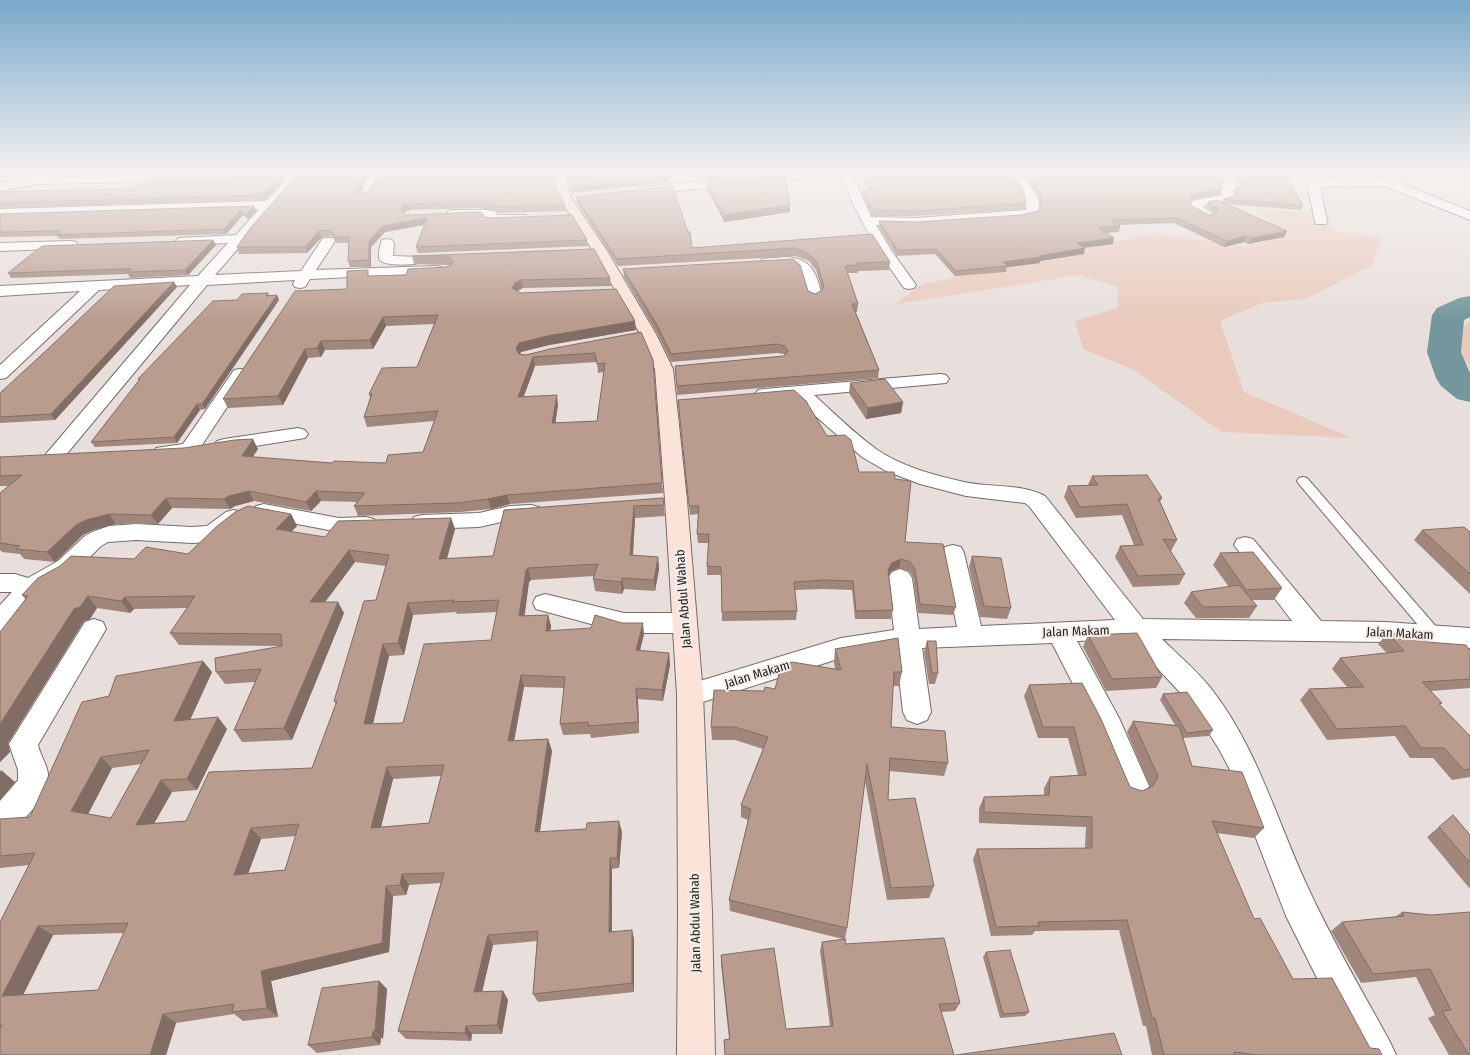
<svg xmlns="http://www.w3.org/2000/svg" width="1470" height="1055" font-family="'Fira Sans Condensed',sans-serif">
	<style>
		.green { fill: #e9cabd }
		.lines { fill: none; stroke-linecap: round; stroke-linejoin: round }
		.river { fill: #73979c; fill-rule: evenodd }
		.lane-casing { stroke: #746c69; stroke-width: 2 }
		.street-casing { stroke: #746c69; stroke-width: 2 }
		.secondary-casing { stroke: #746c69; stroke-width: 2 }
		.lane { fill: #fff; fill-rule: evenodd }
		.street { fill: #fff; fill-rule: evenodd }
		.secondary { fill: #fbe3d9; fill-rule: evenodd }
		.wall { fill: #a0867b; fill-rule: evenodd }
		.shaded-wall { fill: #826d64 }
		.building { fill: #ba9c8f; stroke: #826d64; fill-rule: evenodd }
		.labels { text-anchor: middle; dominant-baseline: central; stroke-width: 4; stroke-linejoin: round; paint-order: stroke }
		.street-label { font-size: 13px; fill: #252220; stroke: #f5ede9 }
	</style>
	<rect width="100%" height="100%" fill="#e8dfdc"/>
	<!-- green -->
	<path class="green" d="M1254,210L1327,212L1334,231L1382,238L1371,266L1305,299L1262,303L1220,321L1244,392L1352,438L1222,432L1132,369L1083,349L1075,321L1117,308L1118,287L1079,275L896,304L920,285L1155,233L1245,247L1287,235Z
		M1470,321V368L1454,341L1460,329Z"/>
	<g class="lines">
		<!-- river -->
		<path class="river" d="M1470,296V317L1464,320L1461,352L1470,373V402L1457,399L1441,386L1436,378L1427,352L1432,315L1437,308L1459,298Z"/>
		<defs>
			<path id="lane" d="M1303,477L1307,478L1439,630L1441,634L1439,638L1434,639L1429,638L1299,484L1297,481L1299,478Z"/>
			<path id="street" d="M305,172L215,275L301,271L323,238H333L335,241L316,270L436,266L441,267L443,270L441,273L310,279L305,287L300,288L295,287L293,284L295,280L207,285L60,462L53,464L46,462L43,458L46,454L190,285L99,290L6,378L0,379V365L80,291L0,296V286L198,276L228,243L183,245L178,244L176,241L178,238L236,235L259,209L0,217V209L266,201L287,179L37,184L0,191V183L52,174L57,177Z
				M373,172H385L369,197H361L359,194Z
				M795,172H851L871,217L916,218L1026,210C1029,195 1015,184 1008,172H1020C1027,184 1047,200 1036,215L1020,219L916,226L876,225L893,253L916,285L914,288L909,289L904,288C878,252 857,217 841,175L748,183L642,195L638,194L636,191L638,188L642,187Z
				M1214,172H1227L1243,186L1241,189L1232,190L1235,197L1233,200L1202,206L1214,215L1213,218L1208,219L1191,210L1189,204L1191,201L1222,195L1218,187L1220,184L1226,183Z
				M1297,172H1309L1316,180L1387,178L1470,211V220L1385,186L1320,187L1327,221L1326,224H1316L1315,221L1307,185Z
				M453,210H487L496,212L497,215H525L526,218L525,221L520,222L491,223L486,222L485,218L448,217L447,214L448,211Z
				M387,239L392,240L394,243L393,256L419,257L421,260L419,263C411,265 388,266 381,261C378,259 379,256 379,252C380,248 380,244 382,240Z
				M71,241L76,242L78,245L76,248L0,251V243Z
				M788,257C813,260 816,273 822,295L819,298L814,300L809,298L801,274L796,267C785,263 773,268 762,265L760,262L762,259Z
				M240,369L246,370L249,374L196,454L163,458L156,456L153,452L156,448L183,444L234,370Z
				M940,374L946,375L949,379L946,383L814,395C834,413 854,433 876,449C902,467 934,475 964,482C990,488 1021,483 1045,496L1143,619L1292,621L1234,545L1237,539L1245,537L1253,539L1321,621L1386,622L1470,628V648L1386,642L1162,639C1177,654 1195,669 1209,686C1258,747 1277,823 1310,892C1334,944 1363,992 1390,1042L1396,1055H1357L1320,984L1286,916L1229,768L1219,749L1189,702L1130,639L1077,641L1119,718L1149,786L1144,796L1134,800L1124,796L1096,729L1052,643L922,648L931,712L927,720L917,724L907,720L903,712L896,650L841,658L690,706L680,703L677,695L680,687L690,684L841,638L894,630L888,578L892,572L900,569L908,572L912,578L919,629L957,627L942,553L945,547L953,545L961,547L964,553L981,626L1115,620L1029,506L1025,503L966,496L920,484L886,471L862,457L794,397L764,399L758,398L755,394L758,390L764,389Z
				M298,428L305,430L308,434L305,438L224,451L217,449L214,445L217,441L224,439Z
				M264,504L339,518L366,517L374,519L377,524L374,529L366,531L339,532L256,516L253,511L256,506Z
				M531,505L539,507L542,512L539,517L531,519L510,520L479,527L422,529L414,527L411,522L414,517L422,515L479,513L510,506Z
				M234,510L242,512L245,517L242,522L223,537L209,542L192,543L136,540L108,542L101,546L74,573L34,596L29,605L9,629L0,632V605L12,592H0V574H15L28,578L58,561L85,536L92,532L109,526L136,524L192,527L207,526L226,512Z
				M545,594L624,613H685L694,616L697,623L694,630L685,633H624L536,609L533,603L536,597Z
				M94,619L103,622L106,629L38,745C40,755 47,764 48,774C49,798 20,827 0,835V801L18,780V770L9,744L85,622Z"/>
			<path id="secondary" d="M554,172H566L568,191L572,199L607,251L656,334L673,369L687,500L703,695L712,912L715,1055H677L678,912L677,695L665,500L655,369L640,334L593,251L560,199L556,191Z"/>
		</defs>
		<!-- lane casing -->
		<use href="#lane" class="lane-casing"/>
		<!-- street casing -->
		<use href="#street" class="street-casing"/>
		<!-- secondary casing -->
		<use href="#secondary" class="secondary-casing"/>
		<!-- lane -->
		<use href="#lane" class="lane"/>
		<!-- street -->
		<use href="#street" class="street"/>
		<!-- secondary -->
		<use href="#secondary" class="secondary"/>
	</g>
	<!-- wall -->
	<path class="wall" d="M300,172H371L359,192H368L381,172H553L554,186L565,205L566,211L498,213L496,211L479,208L410,210L405,212L403,214L408,215L484,217L587,240L588,246L418,253L416,247L424,225L385,232L371,247V267H350L348,261L349,243H336L333,236L322,237L307,253L239,254L237,247Z
		M698,172H775L701,179Z
		M858,172H1011L1026,203L1025,209L916,216H872L863,195V190H869Z
		M1022,172H1219L1223,182L1219,183L1222,189L1220,194L1191,200L1190,201L1192,206L1209,215L1215,214L1206,207L1208,202H1222L1224,199L1236,196L1234,191L1236,186L1244,185L1229,172H1295L1293,176H1286L1303,205L1301,210L1227,204L1287,231L1284,237L1248,244L1244,242L1224,247L1174,223L1119,225L1120,226L1119,232L1106,233L1113,244L1084,247V254L1040,261V263L1007,267L1006,272L955,276L935,254L897,256L879,227V221L917,222L1021,215L1038,211L1040,207L1039,198Z
		M283,181L265,200L0,208V192L134,188Z
		M707,182L790,212L724,222L707,189Z
		M576,197L692,248L872,234L890,262L889,270L858,271V273H848L858,304L857,312H855L879,370L878,378L677,395L675,366L784,356L785,355L784,354L777,353L671,362L657,333L624,277L623,269L808,291L815,294L821,291L822,290L816,270L809,261L795,256L618,266L577,203Z
		M254,206L256,211L248,219L243,215L226,234L60,239L57,236L0,237V214Z
		M213,240L216,245L188,275L130,278L128,274L11,278L8,273Z
		M594,249L610,278L611,286L523,288L517,291L521,293L636,330L549,345L521,352L520,354L526,355L641,332L653,360L663,493L510,504L491,509L460,512L358,516L354,506L357,502L321,501L311,511L254,501L235,506L230,509L172,508L158,524H116L93,530L83,535L55,562L24,559L20,554L2,552L0,550V493L9,486H0V457L258,449L252,457L332,463H386L423,452L434,421L367,427L364,417L370,398L369,394L417,367L434,324L386,326L373,349L325,350L321,357L308,358L283,405L228,408L223,399L347,289L370,276L406,275L450,266H451L447,265L414,264L412,256ZM597,362L598,373L604,372L597,421L555,423L558,405L524,396L535,366Z
		M174,282L177,287L55,420L0,423V393Z
		M268,293L269,295H277L279,300L205,409L200,410L177,443L95,447L91,442L139,381L138,379L237,300Z
		M850,383L903,402L901,413L866,419L849,393Z
		M678,400L827,436L859,472L905,542L956,607L953,615L918,613L913,577L909,571L899,568L891,571L889,575L893,610L891,619H855L852,590L823,589L795,590L797,611L796,620L722,621L721,575H707V566L709,543H698L697,534L698,514L690,515Z
		M1092,476L1162,498L1160,502L1177,540L1171,551H1170L1185,574L1179,585L1133,587L1115,557L1120,546L1134,545L1122,515L1076,518L1064,497L1068,486L1088,485Z
		M663,498L665,516L635,518L633,555L658,557L659,569L655,591L624,589L622,594L595,591L593,579L594,576L531,580L529,582L524,616L548,615L551,626L550,631L644,634L640,651L669,653L670,665L663,701L638,699L639,733L591,738L590,734L563,735L560,724L564,688L524,687L514,741L548,739L552,751L540,832H622L619,868L612,869V932L634,939V992L538,1002L533,994L537,941L493,945L482,992L503,991L508,1000L502,1034H472L471,1041L406,1039L398,1031L441,883L409,885L406,895L393,896L389,952L271,981L278,1017L243,1021L234,1014L176,1023L166,1055H0V922L29,865L0,868V819L30,817L109,696L212,672L190,720L227,729L197,790L172,792L154,823L186,821L312,768L336,704L334,701L376,600L386,566L355,562L325,602L344,613L292,740L242,742L234,730L255,682L225,684L216,672L282,646L179,645L170,633L187,608L134,609L130,613L97,608L90,619L84,621L8,743L10,752L0,762L25,599L22,595L134,559L188,554L291,514L297,526L291,532L325,537L451,518L455,529L447,559L493,556L504,510ZM456,612L457,614L497,612L491,640L403,723L373,724L389,656L404,655L413,615ZM142,764L111,818L88,814L112,768ZM441,776L429,823L381,827L393,779ZM296,836L285,870L248,873L261,839ZM124,933L98,990L23,995L53,935Z
		M1422,530L1470,532V594L1414,540Z
		M1220,553L1282,588L1274,600H1252L1257,606L1249,618H1196L1184,603L1191,592L1229,587L1213,565Z
		M972,556L1011,608L1007,619L980,617L969,567Z
		M1388,633L1427,642L1470,651V688L1431,691L1442,703L1440,705L1470,736V777L1452,780L1433,758H1410L1395,736L1327,740L1300,700L1309,689L1347,687L1332,669L1340,658L1387,653L1378,644Z
		M1088,635L1162,677L1156,688L1106,691L1083,647Z
		M927,641L938,673L935,684H929L924,652Z
		M835,649L902,672L899,686H893L891,727L948,763L944,776L889,771L888,800L934,886L929,898L887,900L865,781L847,928L845,939V944L960,1003L955,1011L941,1012L954,1055H725L724,1040L729,1039L721,964V955L786,1029L830,1026L820,951L822,942L843,939L730,911L729,900L748,820L741,817V805L763,749L735,740H712L711,727L764,691L775,689L835,669L834,662Z
		M1082,683L1130,787L1142,791L1150,787L1127,732L1133,721L1175,725L1160,700L1163,694L1213,730L1209,736L1183,738L1192,766L1264,828L1254,838L1217,833L1254,919L1293,979L1370,1048L1382,1055H1152L1146,1026H1143L1119,930L1035,931L1032,935L991,936L973,859L977,849L1085,848L1086,827L979,823V808L984,797L1044,795V788L1050,777L1078,775L1068,738H1038L1024,696L1029,685Z
		M1453,815L1470,835V889L1427,837Z
		M1402,912L1431,915L1470,1055H1449L1428,1018L1435,1015L1416,977L1361,983L1331,931L1342,922L1395,917Z
		M986,952L1029,1012L1025,1016L1000,1018L983,957Z
		M379,981L387,989L383,1039L381,1038L380,1045L317,1053L308,1045Z"/>
	<!-- shaded-wall -->
	<path class="shaded-wall" d="M366,172H371L358,193L356,187Z
		M701,172H775L701,179Z
		M282,176L283,181L265,200L263,195Z
		M669,176V182L571,193L570,187Z
		M1225,177L1223,182L1219,183V181L1221,178Z
		M1222,189L1220,194L1191,200L1188,204L1190,199L1193,194Z
		M408,204L410,210L405,212L403,216L401,209L403,205Z
		M790,205V212L724,222V215Z
		M254,206L256,211L248,219L246,214Z
		M241,210L243,215L226,234L224,229Z
		M427,218L428,224L385,232L371,247V267L369,260V241L383,226Z
		M319,231L322,237L307,253L305,247Z
		M1287,231L1284,237L1248,244L1251,238Z
		M1246,236L1244,242L1224,247L1227,241Z
		M1114,238L1113,244L1076,249L1077,243Z
		M213,240L216,245L188,275L185,270Z
		M1085,248L1084,254L1040,261V263L1007,267L1008,266L1003,262Z
		M521,280L523,288L517,291L512,288L515,283Z
		M174,282L177,287L55,420L51,414Z
		M277,295L279,300L205,409L202,404Z
		M383,317L386,326L373,349L370,340Z
		M635,321L636,330L549,345L521,352L518,358L516,349L519,343L547,336Z
		M321,341L325,350L321,357L317,348Z
		M305,349L308,358L283,405L278,396Z
		M533,357L535,366L520,406L518,397Z
		M557,395L558,405L554,433L552,423Z
		M903,402L901,413L866,419L868,408Z
		M197,404L200,410L177,443L174,437Z
		M253,439L258,449L247,466L242,456Z
		M249,491L254,501L235,506L230,509L224,499L229,496Z
		M316,491L321,501L311,511L306,502Z
		M507,495L510,504L491,509L488,499Z
		M166,498L172,508L158,524L151,515Z
		M634,506L635,518L632,567L630,555Z
		M109,514L116,524L93,530L83,535L55,562L47,552L76,525L86,520Z
		M291,514L297,526L282,541L276,529Z
		M451,518L455,529L443,571L439,559Z
		M349,550L355,562L316,614L310,602Z
		M658,557L659,569L655,591L654,580Z
		M901,559L899,568L891,571L887,578L888,570L892,563Z
		M528,568L531,580L529,582L523,628L519,616L526,570Z
		M622,578L624,589L622,594L621,582Z
		M88,596L97,608L90,619L84,621L8,743L10,752L0,762V724L74,609Z
		M125,597L134,609L130,613L121,601Z
		M338,602L344,613L292,740L284,728Z
		M408,603L413,615L404,655L398,643Z
		M548,615L551,626L549,643L546,631Z
		M643,623L644,634L637,662L636,650Z
		M383,644L389,656L370,736L364,724Z
		M669,653L670,665L663,701L662,690Z
		M203,661L212,672L184,733L174,721Z
		M521,675L524,687L512,752L508,741Z
		M636,688L638,699L639,733L638,722Z
		M218,717L227,729L197,790L187,779Z
		M548,739L552,751L538,843L535,832Z
		M101,757L112,768L84,822L71,811Z
		M387,767L393,779L378,839L371,828Z
		M1,770L15,782L0,800V772Z
		M161,780L172,792L147,836L136,825Z
		M619,821L622,832L619,868L617,858Z
		M251,828L261,839L244,885L234,875Z
		M610,858L612,869V942L609,932Z
		M402,874L409,885L406,895L400,885Z
		M386,886L393,896L389,952L271,981L278,1017L267,1008L261,971Z
		M38,926L53,935L18,1005L2,996Z
		M632,930L634,939V992L632,983Z
		M488,935L493,945L480,1001L474,992Z
		M379,981L387,989L383,1039L375,1031Z
		M503,991L508,1000L502,1034L497,1025Z
		M163,1014L176,1023L166,1055H150Z
		M466,1026L472,1034L471,1041L465,1033Z
		M373,1031L381,1038L380,1045L372,1037Z"/>
	<!-- building -->
	<path class="building" d="M300,172H366L356,187L358,192H368L381,172H552L554,185L565,205L497,207L495,204L478,201L408,204L403,205L401,209L403,214L408,215L478,212L482,213L484,217L490,218L572,215L587,240L416,247L427,218L383,226L369,241V260L348,261L349,237H333L334,234L331,230L319,231L305,247H237L251,227Z
		M567,172H668L669,176L570,187Z
		M861,172H1011L1023,190L1026,203L917,211L873,210L863,190H873Z
		M1026,172H1219L1225,177L1221,178L1219,181L1222,189L1193,194L1190,199L1192,206L1209,215L1215,214L1218,209L1208,202L1217,200L1287,231L1251,238L1246,236L1227,241L1176,218L1112,220L1120,226L1099,228L1114,238L1077,243L1085,248L1039,256L1041,257L1003,262L1008,266L956,271L936,249L898,250L879,221L917,222L1021,215L1038,211L1042,204L1040,192Z
		M1237,172H1284L1303,205L1224,199L1236,196L1239,191L1236,186L1243,185L1247,181Z
		M784,175L790,205L724,215L707,182Z
		M282,176L263,195L0,203V192L134,188L146,179Z
		M672,186L688,232H690L692,248L872,234L890,262L857,263L858,265L845,266L858,304H852L879,370L677,386L675,366L784,356L788,351L785,346L777,344L671,354L657,325L623,269L793,259L800,265L808,291L815,294L821,291L824,287L817,262L809,254L795,248L617,259L576,197Z
		M254,206L246,214L241,210L224,229L57,235L61,231L0,232V214Z
		M213,240L185,270L127,272L131,269H125L8,273L42,246Z
		M594,249L610,278L521,280L515,283L512,288L521,293L616,289L635,321L547,336L519,343L516,349L519,354L526,355L550,349L641,332L653,360L662,483L507,495L488,499L457,503L354,506L365,493L316,491L306,502L249,491L229,496L224,499L166,498L151,515L109,514L86,520L76,525L47,552L16,549L20,546L0,543V493L22,475L0,476V457L184,448L234,440L253,439L242,456L332,463L334,461L386,463L388,455L423,452L438,411L364,417L372,394H369L382,368L417,367L438,315L383,317L370,340L321,341L317,348L305,349L278,396L223,399L295,291L347,289V271L368,270V276L406,275L408,269L445,267L450,266L453,263L451,258L445,256H412ZM595,353L597,364L605,363L597,421L552,423L557,395L518,397L533,357Z
		M174,282L51,414L0,417V393L50,347L114,286Z
		M268,293L266,296L277,295L202,404H197L174,437L91,442L140,379H138L213,301L237,300L242,294Z
		M885,379L903,402L868,408L850,383Z
		M794,390L806,401L827,436L845,435L851,440L859,472H894L895,479L911,481L905,542L943,544L956,607L920,604L915,569L910,562L901,559L892,563L888,570L893,610L856,611L853,581L824,580L794,582L797,611L722,612L721,567L707,566L709,534H697L699,506H689L678,400Z
		M1147,475L1162,498H1158L1177,540L1163,539L1185,574L1138,576L1120,546L1143,545L1127,504L1080,507L1068,486L1098,485L1092,476Z
		M663,498L664,505L634,506L630,555L658,557L654,580L622,578L621,582L593,579L598,564L528,568L526,570L519,616L548,615L546,631L591,628L595,615L622,623H643L636,650L669,653L662,690L636,688L638,722L588,726V722L560,724L565,677L521,675L508,741L548,739L535,832L586,829L587,823L619,821L617,858H610L609,932L632,930V983L533,994L538,931L488,935L474,992L503,991L497,1025L466,1026L465,1033L398,1031L444,873L402,874L400,885L386,886L382,943L261,971L267,1008L232,1012L234,1004L163,1014L150,1055H0V1029L2,1025L0,1026V922L35,853L0,856V819L30,817L82,702L109,696L116,676L203,661L174,721L218,717L187,779L161,780L136,825L186,821L209,772L312,768L337,701H334L364,601L376,600L389,555L349,550L310,602H338L284,728L234,730L261,669L216,672L215,658L282,646L281,634L170,633L195,596L125,597L121,601L88,596L80,607L74,609L0,724V632L28,596L22,595L38,578L60,566L71,556L134,559L146,547L188,554L216,527L235,512L248,506L291,514L276,529L325,537L338,521L451,518L439,559L493,556L504,510ZM454,600L453,602L499,600L491,640L424,644L403,723L364,724L383,644L398,643L408,603ZM149,750L111,818L71,811L101,757ZM444,765L429,823L371,828L387,767ZM299,824L285,870L234,875L251,828ZM128,923L98,990L2,996L38,926Z
		M1464,527L1470,532V574L1422,530Z
		M1253,552L1282,588L1246,590L1220,553Z
		M972,556L1001,558L1011,608L984,606Z
		M1239,585L1257,606L1203,607L1191,592Z
		M1137,633L1162,677L1112,679L1088,635Z
		M1388,633L1420,635L1427,642L1466,645L1470,651V679L1422,682L1442,703L1439,704L1470,736V769L1464,770L1444,748H1421L1405,726L1337,729L1309,689L1364,687L1340,658L1404,651Z
		M898,638L902,672H894L891,727L945,731L948,763L890,758L888,800L915,798L934,886L891,888L867,764L847,928L729,900L751,809L741,805L768,737L735,727H711L714,690L764,691L765,687L775,689L781,666L792,662L841,670L835,649Z
		M927,641H936L938,673H932Z
		M1082,683L1101,719L1130,787L1142,791L1153,786L1158,776L1133,721L1179,726L1192,766L1242,772L1264,828L1212,821L1254,919L1260,918L1293,979L1332,978L1370,1048L1379,1049L1382,1055H1257L1234,1052V1055H1164L1155,1018H1152L1127,920L1038,922L1039,926L996,927L977,849L1092,848V817L984,812V797L1049,795L1050,777L1086,775L1074,727H1043L1029,685Z
		M1187,692L1213,730L1187,733L1163,694Z
		M1453,815L1470,835V863L1439,827Z
		M1402,912L1431,915L1470,912V1055H1469L1442,1011L1451,1010L1430,969L1373,974L1342,922L1404,916Z
		M944,938L960,1003L939,1004L954,1055H725L724,1040L730,1039L721,955L774,948L786,1029L833,1026L822,942L846,939L845,944Z
		M1010,950L1029,1012L1003,1014L986,952Z
		M379,981L375,1031H373L372,1037L308,1045L322,988Z
		M1114,1033L1122,1055H956Z"/>
	<!-- sky -->
	<linearGradient id="sky" x2="0" y2="1"><stop stop-color="#79a8ca"/><stop offset="0.54" stop-color="#f5f1ef"/><stop offset="1" stop-color="#f5f1ef" stop-opacity="0"/></linearGradient>
	<rect width="1470" height="320" fill="url(#sky)"/>
	<g class="labels">
		<!-- street labels -->
		<g class="street-label">
			<text transform="translate(683 599) rotate(-94)">Jalan Abdul Wahab</text>
			<text transform="translate(1076 631) rotate(-2)">Jalan Makam</text>
			<text transform="translate(1400 633) rotate(3)">Jalan Makam</text>
			<text transform="translate(757 674) rotate(-17)">Jalan Makam</text>
			<text transform="translate(695 923) rotate(-91)">Jalan Abdul Wahab</text>
		</g>
	</g>
</svg>
